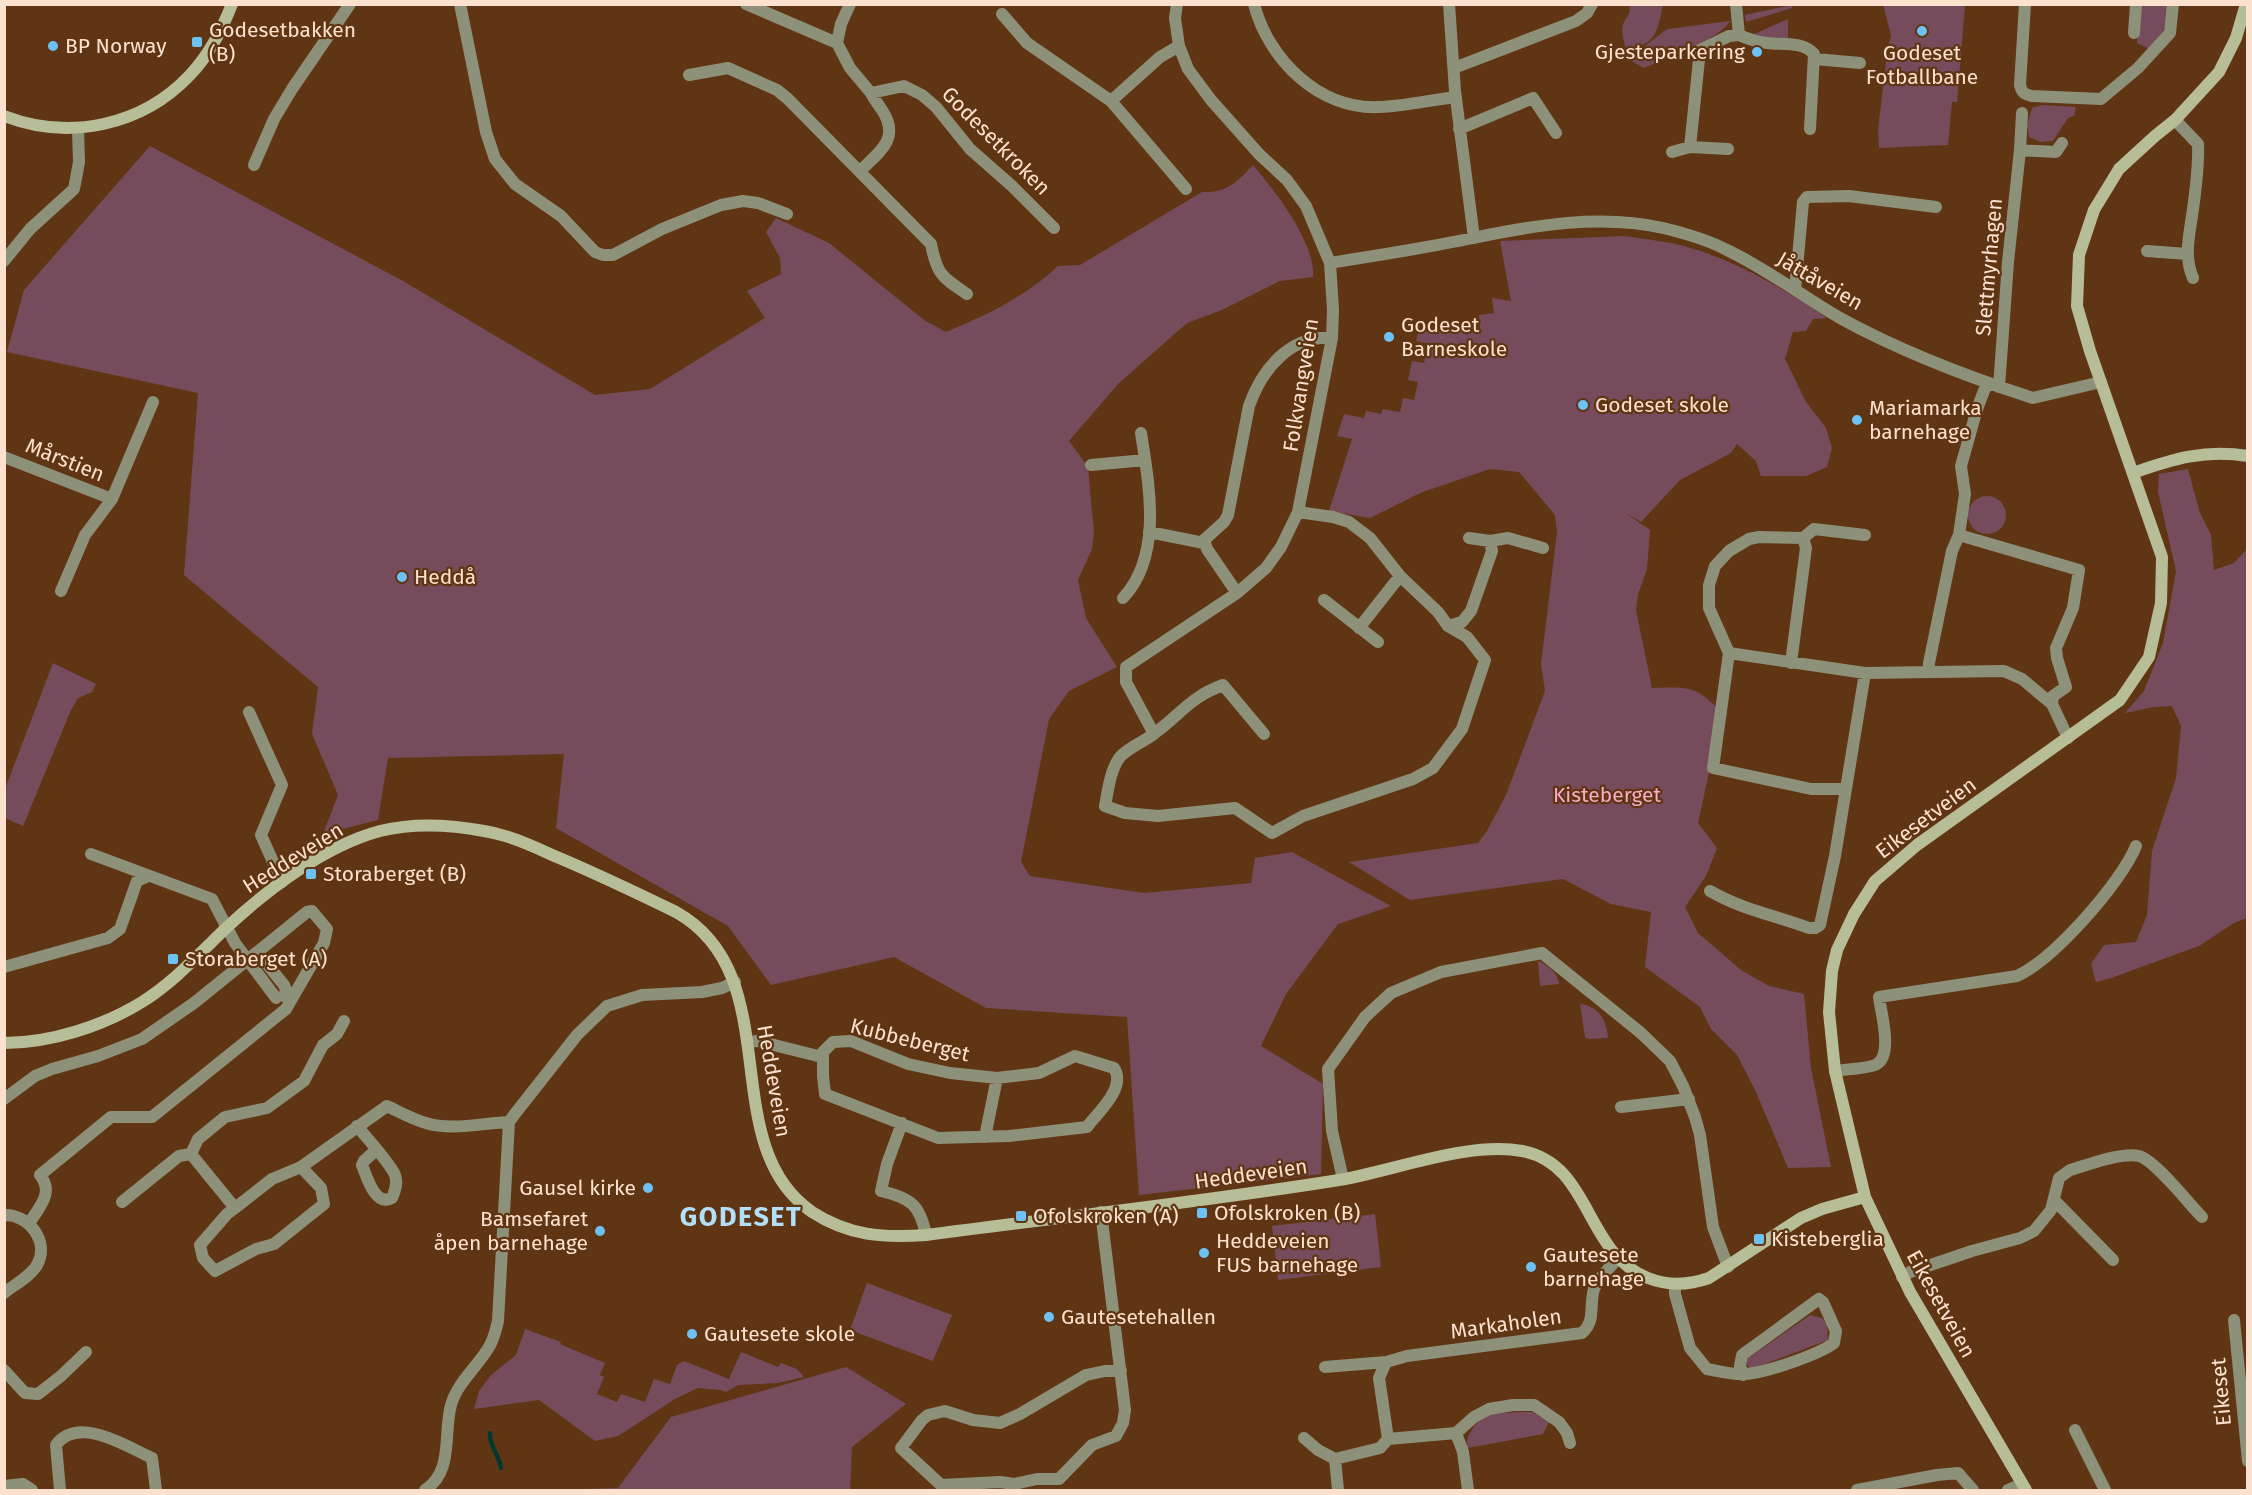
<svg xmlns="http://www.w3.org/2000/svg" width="2252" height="1495" font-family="'Fira Sans',sans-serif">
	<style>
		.green { fill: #764c5c }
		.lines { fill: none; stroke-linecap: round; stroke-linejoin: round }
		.stream { stroke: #02392e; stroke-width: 4.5 }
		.street { stroke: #8d9179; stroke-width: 12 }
		.secondary { stroke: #b7bd97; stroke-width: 12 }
		.poi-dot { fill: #6dc2f3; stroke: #603513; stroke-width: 2 }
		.labels { text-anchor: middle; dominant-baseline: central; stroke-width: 4.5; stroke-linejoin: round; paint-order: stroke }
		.poi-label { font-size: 21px; fill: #fde1cf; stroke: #603513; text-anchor: start }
		.street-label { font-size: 21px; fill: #fde1cf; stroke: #603513 }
		.park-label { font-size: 21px; fill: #f9aac8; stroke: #603513 }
		.district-label { font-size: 27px; font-weight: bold; letter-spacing: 1.5px; fill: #b2dffa; stroke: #603513 }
	</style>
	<rect width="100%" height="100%" fill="#603513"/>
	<!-- green -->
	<path class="green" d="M1628,5H1663C1657,31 1658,44 1626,50C1624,40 1619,30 1625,20C1628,15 1630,14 1630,7Z
		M1792,5V8L1746,22L1745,15Z
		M1883,5H1965L1957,102H1952L1948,145L1879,148L1878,130L1887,53L1891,35Z
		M2140,5H2166L2168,7L2164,30L2149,49L2137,43Z
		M1788,19V40L1750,36Z
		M1730,21C1720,39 1664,59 1644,68L1628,59L1667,29Z
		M2042,105L2076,107L2074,116L2068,118L2053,141L2040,142L2029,137L2027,125L2032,108Z
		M150,146L403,281L595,395L650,389L765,318L747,291L781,274L780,258L766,232L776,218L829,243L924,320L946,332C987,315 1025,297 1058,266L1080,265L1202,192C1227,193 1236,183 1253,165C1274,190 1316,243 1313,277L1280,281L1222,310L1187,323L1118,384L1069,441L1088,467L1091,501L1094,532L1092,549L1078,580L1086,618L1117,667L1069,691L1049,719L1021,862L1030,876L1144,893L1251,883L1255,858L1292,852L1391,906L1338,924L1286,994L1261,1046L1323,1084L1321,1174L1139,1195L1127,1017L986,1008L894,957L771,985L728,926L556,828L564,754L388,758L378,820L323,834L338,795L312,734L318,687L184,575L198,393L7,352L24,290Z
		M1625,236C1644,239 1664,241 1684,246C1735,260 1783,288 1827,318L1813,319L1806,331L1793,332L1785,359L1806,402L1826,428L1832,448L1827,467L1806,476H1761L1756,461L1737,444L1731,453L1680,480L1641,522L1624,512L1650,530L1647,569L1638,594L1636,610L1652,688C1689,687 1696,685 1722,713L1698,823L1717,848L1706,876L1685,907L1698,933L1741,970L1769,986L1804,994L1811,1068L1831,1167L1788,1168L1755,1090L1737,1055L1711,1029L1700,1007L1645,967L1651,912L1611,904L1563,879L1410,900L1349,862L1478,843L1487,831L1506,795L1545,691L1541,664L1557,532L1555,515L1519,472L1490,469L1420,493L1370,518L1329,511L1352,439L1337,436L1344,414L1364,418L1366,411L1381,414L1383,409L1400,412L1403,398L1414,400L1418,382L1408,380L1412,361L1424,363L1428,344L1416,341L1419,329L1464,323L1466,331L1480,329L1479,315L1494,313L1492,298L1511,301L1500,241Z
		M2188,469L2200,513L2211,535L2214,570L2234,563L2247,549V918L2234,923L2199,946L2111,978L2096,982L2091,964L2104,945L2136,942L2147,915L2152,851L2176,778L2181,726L2172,706L2154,707L2125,713L2144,691L2163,643L2176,571L2158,492L2159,474Z
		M1968 515a19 19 0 1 1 38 0a19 19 0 1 1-38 0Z
		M53,663L96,684L92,692L78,698L71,710L23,826L5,818V789Z
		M1538,961C1548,965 1558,973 1559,984L1540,986Z
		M1580,1004C1598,1006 1607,1020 1608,1038L1588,1039L1585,1037Z
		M1375,1214L1381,1267L1278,1280L1272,1226Z
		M867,1283L952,1315L933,1361L850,1330Z
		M1810,1315L1822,1318L1827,1324L1828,1340L1752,1369L1747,1365V1359Z
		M525,1329L561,1342L560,1344L605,1363L600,1375L604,1377L597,1394L617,1402L621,1394L645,1402L654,1379L670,1384L677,1365L684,1361L729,1379L741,1352L778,1367L781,1363L797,1369L804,1377L778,1383L738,1385L726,1392L720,1390L698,1388L675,1399L618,1436L595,1441L539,1400L474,1409L479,1391L491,1375L516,1355Z
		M846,1367L906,1404L852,1447L850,1490H544L618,1488L671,1417Z
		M1522,1412H1532L1549,1422L1543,1434L1467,1448C1465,1436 1476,1421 1487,1416C1497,1412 1512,1413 1522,1412Z"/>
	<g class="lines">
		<!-- stream -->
		<path class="stream" d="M490,1433C489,1445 499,1455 501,1468"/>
		<!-- street -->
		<path class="street" d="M460,4L486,132L495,159L515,184L561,216L595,252L603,255H613L662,229L721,205L743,201L758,203L787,214
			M746,4L837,43L850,68L871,93L904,86L922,95L936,107L970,149L1012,186L1054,228
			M1254,4C1268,59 1319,110 1379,107C1404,106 1430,100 1456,97
			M1449,4L1455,91L1474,238
			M2025,4L2020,85C2022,93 2024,94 2032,96L2101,99L2138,68L2170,33L2173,4
			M1002,14L1027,43L1111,101L1186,189
			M2134,33L2136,4
			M1739,35C1748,39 1757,42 1767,43C1782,45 1803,41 1814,54L1810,129
			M837,43L841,24L850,4
			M1815,59L1860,63
			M1454,68L1576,21L1587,13L1592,4
			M689,75L728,68L777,90L788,99L931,244C937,275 942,277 967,294
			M1111,101L1160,57L1179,46
			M2175,120L2198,144C2199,166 2196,187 2193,209C2190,233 2183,255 2193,278
			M1459,129L1533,98L1556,133
			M1690,147L1700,50L1729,36L1739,35L1736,4
			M2020,150L2022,113
			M1672,152L1690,147L1728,149
			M254,165L274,119L292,89L350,4
			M860,171C879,152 901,139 882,110C878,104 874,99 871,93
			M2147,251L2187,254
			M4,261L30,229L74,189L79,162L78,129
			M1330,263C1378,255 1426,248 1473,238C1535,225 1601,214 1663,228C1684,233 1708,240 1727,250C1767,269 1802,296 1840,318C1900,351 1968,377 2033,398L2101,382
			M1795,290L1803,202L1807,197L1849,196L1936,207
			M1999,387L2008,262L2020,150L2056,152L2062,143
			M4,457L112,499
			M1091,465L1145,460
			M1149,532L1204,543
			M1959,535L2079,570L2073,608L2056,648L2057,658L2066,687L2053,696L2052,704
			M1469,538L1490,541L1508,538L1543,548
			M1803,538L1814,529L1865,535
			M61,591L85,535L112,499L153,402
			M1237,593L1207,549L1204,540L1224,522L1228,515L1249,406C1262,369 1290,335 1332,338
			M1123,598C1163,555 1149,485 1141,433
			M1324,600L1378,642
			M1448,626L1462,622L1471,611L1492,551L1490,541
			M1359,628L1400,576
			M1729,653L1709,608V585L1715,566L1729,551L1749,539L1759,537L1803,538L1806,548L1791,663
			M1929,672V663L1952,551L1959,535L1965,494L1961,466L1977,409L1987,383
			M249,712L282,785L261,835L282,882
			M1154,734L1126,682V667L1237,593L1266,568L1281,547L1298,512L1332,338L1333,310L1330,263L1306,206L1287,180L1259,154L1211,100L1188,69L1179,46L1175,18L1177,4
			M1264,734L1223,685C1190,697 1181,714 1155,733C1144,742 1129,747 1120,757C1110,770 1108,791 1105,806L1125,813L1158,816L1235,808L1272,833L1303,816L1413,779L1433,768L1462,729L1485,660L1467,637L1448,626L1438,612L1400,576L1370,538L1349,522L1333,517L1298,512
			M1845,789H1811L1713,768L1729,653L1865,673L2004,671L2022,679L2052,704L2068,738
			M91,854L212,899L235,943L276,998
			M1710,891C1743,910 1774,915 1809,928H1815L1820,925L1835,856L1865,673
			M258,953L284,985L286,990L284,996
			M4,967L108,938L120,929L137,881L148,876
			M851,1041L908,1064L950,1073L997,1078L1039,1073L1075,1056L1114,1068C1127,1088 1097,1113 1087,1127L1009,1136L938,1138L825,1094L823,1076V1052L833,1042Z
			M747,1042L758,1041L822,1057
			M1835,1071C1845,1069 1869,1069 1877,1064C1893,1054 1881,1013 1879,997L2017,976C2054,959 2121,883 2136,846
			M4,1099L35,1076L52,1069L98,1056L142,1039L194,1003L307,912L312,911L327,929L324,943L286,1009L152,1117H111L40,1175C54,1192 40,1206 30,1222
			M1621,1107L1689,1099
			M902,1123L887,1164L881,1191C911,1198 920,1205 926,1235
			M357,1126C366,1137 390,1163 395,1175C398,1183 395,1191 392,1198C375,1207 367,1177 362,1165L364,1161L376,1150
			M985,1137L997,1078
			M191,1154L235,1208L272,1179L301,1167L387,1106C400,1112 412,1119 426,1123C451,1131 483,1123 509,1122
			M1343,1179L1332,1131L1328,1069L1365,1017L1391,993L1441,972L1542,953L1641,1033L1670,1061L1683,1086L1695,1117L1700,1135L1713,1227L1728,1267
			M2055,1201L2113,1260
			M122,1202L179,1156L191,1154L198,1139L225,1117L267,1108L304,1081L323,1045L337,1034L344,1021
			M235,1208L227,1214L200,1245L203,1258L215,1271L256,1249L274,1244L324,1204L321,1188L301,1167
			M1101,1212L1125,1410L1123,1423L1116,1436L1092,1445L1059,1479H1037L1014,1484L1000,1482L941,1485L901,1448L922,1420L928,1415L945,1411L973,1420L1000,1423L1020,1414L1086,1375L1105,1371H1121
			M4,1215C29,1214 50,1242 37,1265C31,1276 14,1285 4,1293
			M1902,1277L1910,1272L1972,1251L2020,1238L2034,1231L2051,1210L2059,1178L2070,1170C2088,1165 2121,1152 2139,1156C2155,1160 2189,1204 2202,1217
			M1675,1284V1294L1690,1348L1707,1369C1719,1371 1733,1375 1745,1374C1765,1373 1818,1355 1834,1343L1836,1331L1823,1302L1819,1299L1812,1304L1742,1355L1740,1366L1743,1375
			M2234,1320L2248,1461
			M1386,1362L1379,1378L1388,1439
			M1325,1367L1386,1362L1407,1356L1582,1333C1596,1321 1589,1305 1594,1289C1598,1278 1610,1268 1617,1259
			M4,1370L25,1393L38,1394L61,1376L86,1352
			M2075,1430L2105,1490
			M1456,1433L1463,1452L1468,1490
			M1304,1438L1318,1450L1335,1459L1338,1490
			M1335,1459L1380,1448L1388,1439L1456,1433L1474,1417L1489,1409L1513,1405H1534L1559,1422L1567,1433L1570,1443
			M4,1486L23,1484L32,1490
			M60,1490L56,1445C78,1415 126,1446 152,1458L156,1490
			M425,1490C454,1471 443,1434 451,1405C457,1383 478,1366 489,1347C494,1339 496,1329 498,1321L509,1122L514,1115L577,1035L607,1006L642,995L702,992L722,988L735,982
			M1857,1490L1937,1475L1958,1473L1973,1490
			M2008,1490L2022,1484"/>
		<!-- secondary -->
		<path class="secondary" d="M4,116C69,141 142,126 190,75C209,55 222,30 232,4
			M2133,473C2172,459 2205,449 2248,456
			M4,1043C51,1043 103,1026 142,1002C173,983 198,955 224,930C265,891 324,846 380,831C413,823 452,825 484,831C510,835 534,847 557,857C597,874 637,893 676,912C790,976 713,1144 812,1212C849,1236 883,1238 926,1235C1063,1217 1202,1202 1339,1180C1393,1171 1469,1141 1522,1151C1592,1164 1584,1253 1648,1278C1668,1286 1689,1285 1709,1278L1801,1218L1822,1209L1865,1197
			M2026,1490L1910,1292L1865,1197L1835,1071L1829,1012L1832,971L1837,950L1854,914L1875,881L1917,845L2120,700L2149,657L2161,603L2162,557L2090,351L2077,306L2079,255L2094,210L2119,169L2155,136L2175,120L2219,72L2236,38L2246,4"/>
	</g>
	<!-- markers -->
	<g class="poi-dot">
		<circle cx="1922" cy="31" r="6"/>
		<rect x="191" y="36" width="12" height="12" rx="3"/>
		<circle cx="53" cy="46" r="6"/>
		<circle cx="1757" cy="52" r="6"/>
		<circle cx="1389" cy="337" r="6"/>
		<circle cx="1583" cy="405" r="6"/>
		<circle cx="1857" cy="420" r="6"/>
		<circle cx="402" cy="577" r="6"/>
		<rect x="305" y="868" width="12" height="12" rx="3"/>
		<rect x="167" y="953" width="12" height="12" rx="3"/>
		<circle cx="648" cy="1188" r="6"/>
		<rect x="1196" y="1207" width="12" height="12" rx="3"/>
		<rect x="1015" y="1210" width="12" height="12" rx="3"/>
		<circle cx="600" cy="1231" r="6"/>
		<rect x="1753" y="1233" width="12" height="12" rx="3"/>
		<circle cx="1204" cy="1253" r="6"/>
		<circle cx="1531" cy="1267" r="6"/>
		<circle cx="1049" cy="1317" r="6"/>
		<circle cx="692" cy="1334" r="6"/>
	</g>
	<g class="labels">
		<!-- poi labels -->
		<g class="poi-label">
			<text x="209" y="30">Godesetbakken<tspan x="209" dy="24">(B)</tspan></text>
			<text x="65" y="46">BP Norway</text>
			<text x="1745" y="52" text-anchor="end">Gjesteparkering</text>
			<text x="1922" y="53" text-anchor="middle">Godeset<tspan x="1922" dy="24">Fotballbane</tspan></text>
			<text x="1401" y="325">Godeset<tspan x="1401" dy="24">Barneskole</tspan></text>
			<text x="1595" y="405">Godeset skole</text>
			<text x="1869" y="408">Mariamarka<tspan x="1869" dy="24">barnehage</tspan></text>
			<text x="414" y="577">Heddå</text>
			<text x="323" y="874">Storaberget (B)</text>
			<text x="185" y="959">Storaberget (A)</text>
			<text x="636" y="1188" text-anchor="end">Gausel kirke</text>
			<text x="1214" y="1213">Ofolskroken (B)</text>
			<text x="1033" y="1216">Ofolskroken (A)</text>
			<text x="588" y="1219" text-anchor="end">Bamsefaret<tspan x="588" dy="24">åpen barnehage</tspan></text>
			<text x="1771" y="1239">Kisteberglia</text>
			<text x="1216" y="1241">Heddeveien<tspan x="1216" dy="24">FUS barnehage</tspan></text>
			<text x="1543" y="1255">Gautesete<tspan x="1543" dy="24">barnehage</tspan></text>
			<text x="1061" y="1317">Gautesetehallen</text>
			<text x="704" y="1334">Gautesete skole</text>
		</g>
		<!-- street labels -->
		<g class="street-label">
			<text transform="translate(996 141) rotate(45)">Godesetkroken</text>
			<text transform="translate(1989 267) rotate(-85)">Slettmyrhagen</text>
			<text transform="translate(1820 281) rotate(30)">Jåttåveien</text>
			<text transform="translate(1301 385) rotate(-81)">Folkvangveien</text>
			<text transform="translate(65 460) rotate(22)">Mårstien</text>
			<text transform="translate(1926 818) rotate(-37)">Eikesetveien</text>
			<text transform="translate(293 858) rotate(-32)">Heddeveien</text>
			<text transform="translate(910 1040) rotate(14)">Kubbeberget</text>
			<text transform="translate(774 1081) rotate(80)">Heddeveien</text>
			<text transform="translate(1251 1174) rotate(-8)">Heddeveien</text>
			<text transform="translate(1941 1304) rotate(61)">Eikesetveien</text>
			<text transform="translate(1506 1324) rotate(-8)">Markaholen</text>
			<text transform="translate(2221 1392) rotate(-95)">Eikeset</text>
		</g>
		<!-- park labels -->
		<g class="park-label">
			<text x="1607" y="795">Kisteberget</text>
		</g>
		<!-- district labels -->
		<g class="district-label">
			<text x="741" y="1217">GODESET</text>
		</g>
	</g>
	<!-- border -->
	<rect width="2252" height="1495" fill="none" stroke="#fde1cf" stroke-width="12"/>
</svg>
